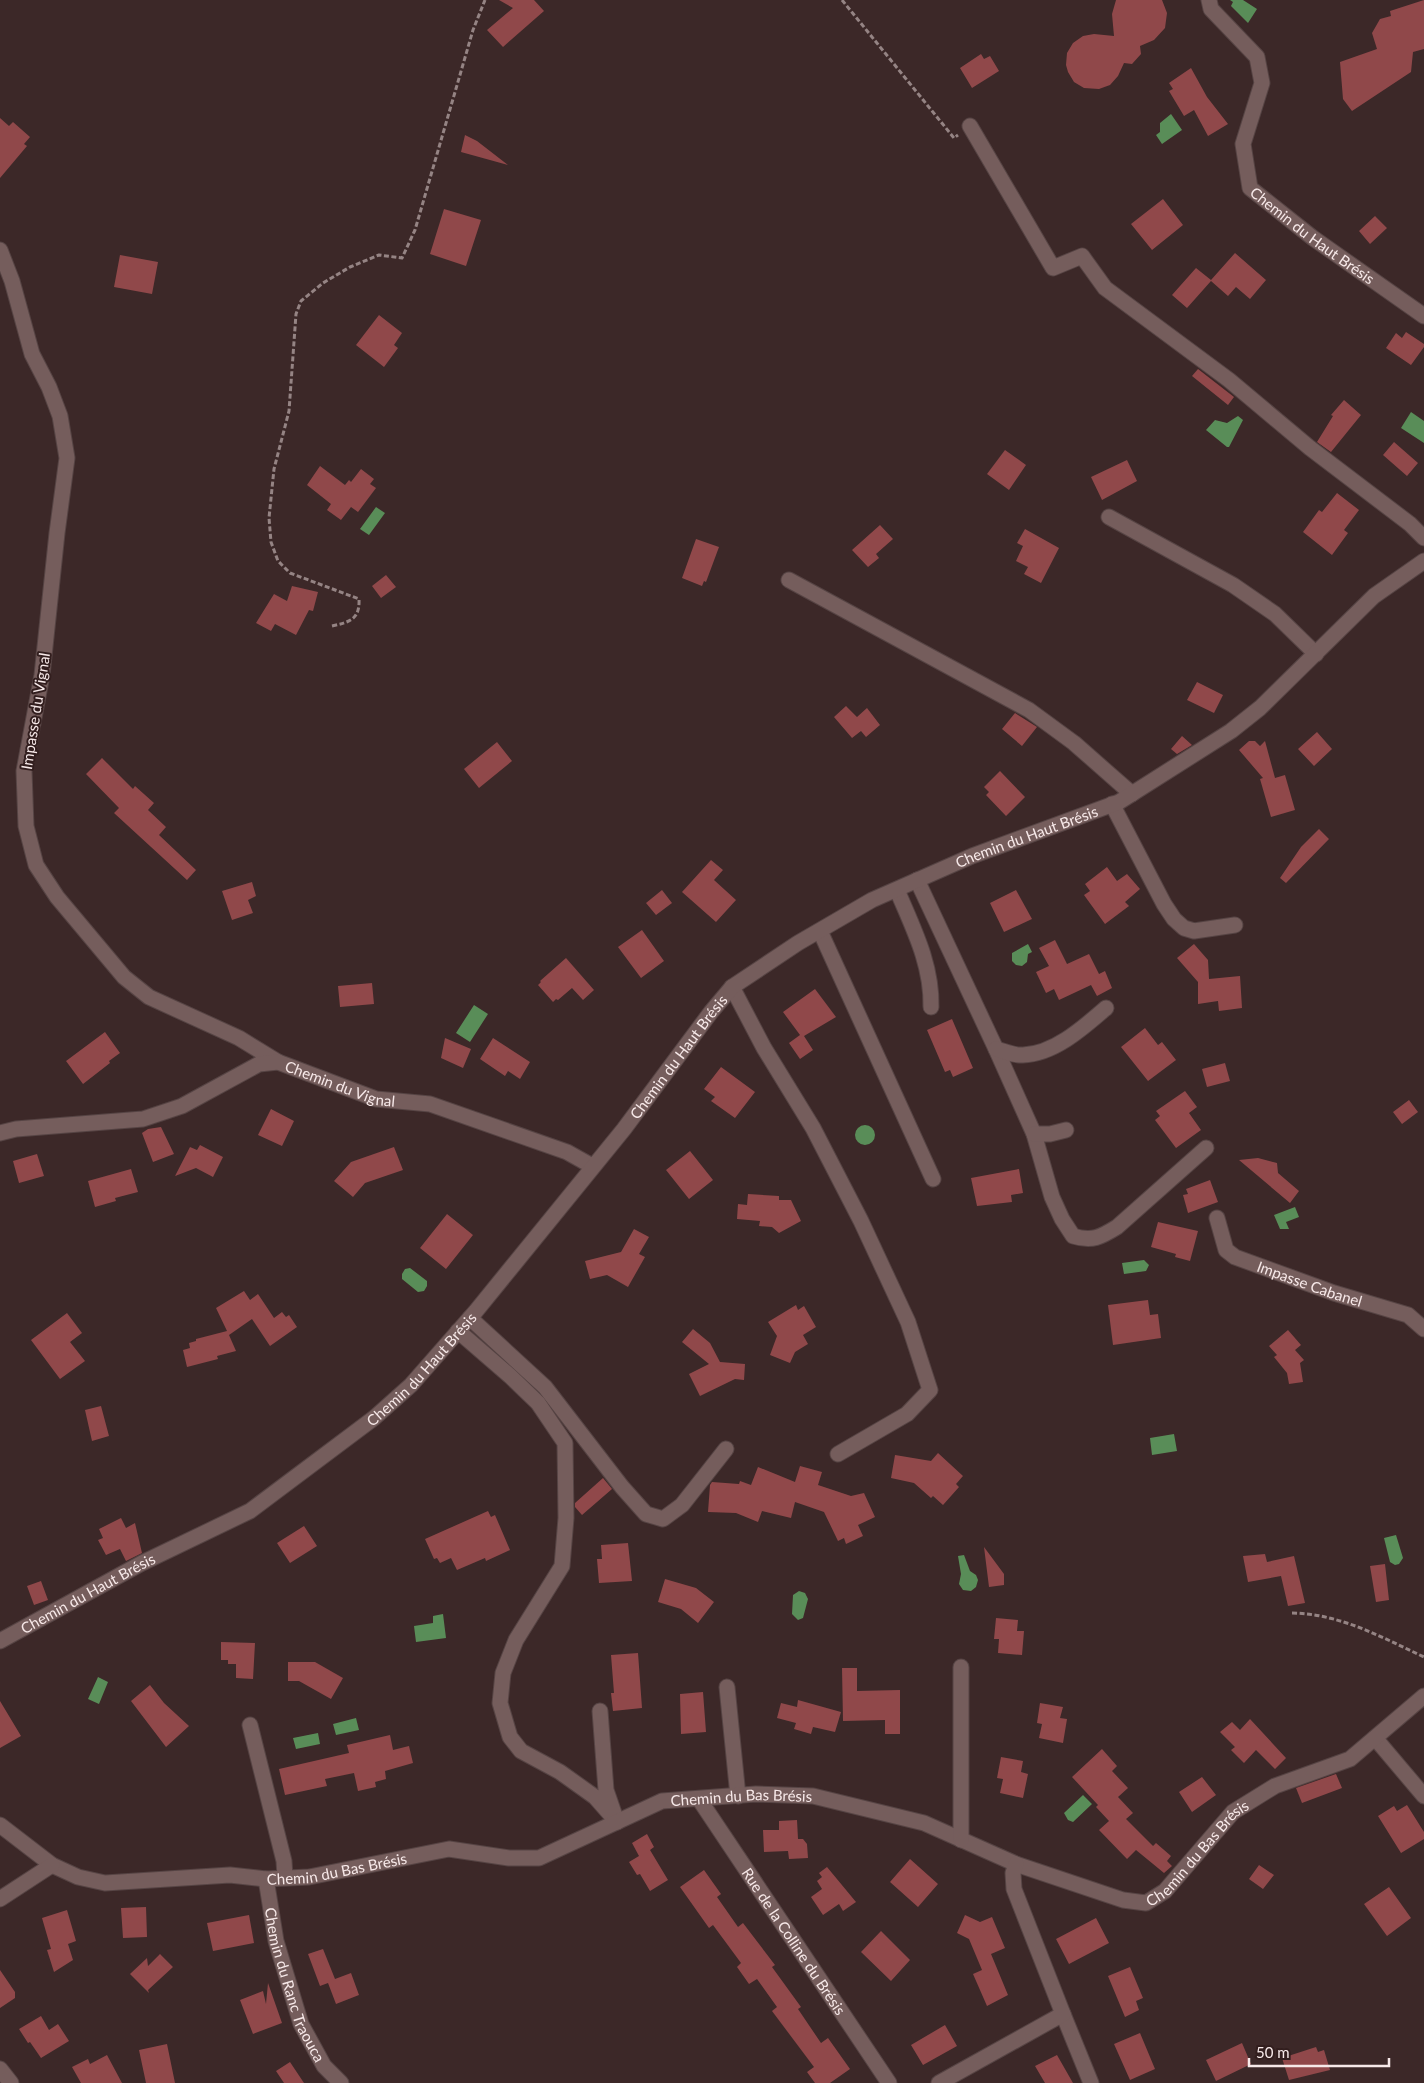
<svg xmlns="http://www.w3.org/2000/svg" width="1424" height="2083" font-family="Lato,sans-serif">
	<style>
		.water { fill: #598d58 }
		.building { fill: #90484a }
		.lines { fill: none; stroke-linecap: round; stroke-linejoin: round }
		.minor-casing { stroke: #564444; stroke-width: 17 }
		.path { stroke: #958484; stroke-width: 3; stroke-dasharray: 5 2.5; stroke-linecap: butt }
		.minor { stroke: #755d5c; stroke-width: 15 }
		.labels { text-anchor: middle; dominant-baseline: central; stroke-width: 4; stroke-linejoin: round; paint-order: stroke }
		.street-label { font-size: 15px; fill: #f7e9e9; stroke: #321e1e }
	</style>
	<rect width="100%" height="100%" fill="#3c2828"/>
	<!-- water -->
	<path class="water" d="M1230,0H1243L1257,9L1248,23L1231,6L1233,2Z
		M1171,114L1182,130L1162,144L1156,135L1160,132V123Z
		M1411,412L1424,421V443L1401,428Z
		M1238,416L1243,420L1229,447H1227L1206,430L1215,420L1227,423Z
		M376,507L385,513L369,535L360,529Z
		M1028,944L1032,952L1028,954L1027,962L1022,966L1016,965L1012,961V953Z
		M474,1005L488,1014L470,1042L456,1033Z
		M855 1135a10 10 0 1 1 20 0a10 10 0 1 1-20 0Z
		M1295,1207L1299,1217L1286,1222L1289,1229H1280L1274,1215Z
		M1144,1260L1149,1265L1146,1271L1124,1274L1122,1263Z
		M410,1268L427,1281V1286L424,1291L418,1292L402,1279V1274L405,1269Z
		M1174,1434L1177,1451L1152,1455L1150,1438Z
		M1396,1535L1403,1558L1399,1564L1395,1565L1390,1562L1384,1538Z
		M964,1555L970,1571L976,1575L978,1580L976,1587L971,1591L963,1590L959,1584L961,1574L958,1556Z
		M799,1591L805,1593L808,1599L803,1618L798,1620L792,1614L793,1595Z
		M443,1614L446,1638L416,1642L414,1626L433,1623V1616Z
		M98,1677L108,1682L99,1704L88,1699Z
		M356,1718L359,1730L336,1735L333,1724Z
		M318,1733L320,1744L296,1749L293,1738Z
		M1083,1795L1092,1804L1073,1822L1068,1820L1064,1813Z"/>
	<!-- building -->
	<path class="building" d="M499,0H534L544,11L503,47L487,30L513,8Z
		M1116,0H1162L1167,13L1165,28L1154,40L1140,46L1141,54L1132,64L1124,63L1118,76L1110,85L1099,89L1084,88L1074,82L1068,72L1066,65L1067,53L1073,43L1083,36L1094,34L1114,36L1112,14Z
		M1424,0V49L1413,52L1411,72L1352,111L1343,99L1340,62L1377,49L1372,33L1380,19L1391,16L1390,11Z
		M981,54L984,59L990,56L999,71L972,88L960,68Z
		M1191,68L1207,97L1228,124L1208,136L1194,110L1184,116L1169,91L1173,89L1169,83Z
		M0,118L9,126L13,122L30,137L24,144L27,146L0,178Z
		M465,135L477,141L508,165L461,152Z
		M1163,199L1183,225L1152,250L1131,224Z
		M444,209L481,220L466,266L430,254Z
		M1375,216L1387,228L1370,244L1359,231Z
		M1235,253L1266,280L1250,299L1236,287L1228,296L1211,281L1187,308L1172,295L1196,268L1211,280Z
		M120,255L158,262L152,294L114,287Z
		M379,315L402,333L394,345L398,348L384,367L356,345Z
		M1406,332L1424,344V347L1411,365L1386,348L1396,333L1402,338Z
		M1198,369L1234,397L1228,405L1192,376Z
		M1344,400L1361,415L1331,452L1317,442L1333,416L1331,415Z
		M1394,442L1418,463L1407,476L1383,455Z
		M1005,450L1026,465L1009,490L987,474Z
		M1127,460L1137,481L1102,500L1091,477Z
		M320,466L345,485L349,480L351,482L361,469L374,479L370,484L376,488L358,512L351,507L341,520L327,510L331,504L307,485Z
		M1337,493L1359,510L1344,530L1348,533L1332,555L1303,532L1319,510L1322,512Z
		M880,525L893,539L876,554L879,558L868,567L852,550Z
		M1025,529L1059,548L1041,583L1024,574L1028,567L1016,561L1023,546L1017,543Z
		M696,539L719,547L706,582L704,581L702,586L682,578Z
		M386,575L396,587L381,598L372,586Z
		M292,586L318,592L313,611L309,610L296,635L275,624L271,631L256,623L274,594L287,601Z
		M1197,682L1223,695L1214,713L1187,700Z
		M846,706L857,717L867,708L880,725L866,737L861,731L852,738L834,717Z
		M1015,713L1037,727L1022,746L1002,729Z
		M1317,732L1332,749L1314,766L1298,749Z
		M1182,736L1192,745L1177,754L1171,749Z
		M1249,741H1255L1260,746L1265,741L1275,778L1285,775L1295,810L1271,817L1260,779L1263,778L1239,750Z
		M497,742L512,761L479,788L464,769Z
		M102,758L133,789L135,786L154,803L148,810L166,827L159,835L196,870L187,880L114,813L119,808L86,774Z
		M1000,771L1025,797L1006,816L986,795L989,792L984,787Z
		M1319,829L1329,839L1286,883L1280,878L1301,847Z
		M711,860L723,870L714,880L736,900L716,922L682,892Z
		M1107,867L1117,881L1127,874L1140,889L1125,902L1129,906L1105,924L1084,895L1090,891L1085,884Z
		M252,882L256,896L248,900L253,913L232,920L222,891Z
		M662,890L672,903L656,915L646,903Z
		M1016,890L1032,919L1004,932L990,903Z
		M642,930L664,961L641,978L618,947Z
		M1055,940L1067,964L1089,954L1099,974L1105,971L1112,988L1097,996L1091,985L1059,1000L1054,989L1046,993L1036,972L1049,966L1039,948Z
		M1194,944L1208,960L1209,979L1240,976L1242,1008L1219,1011L1218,1001L1198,1004V982L1177,958Z
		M566,958L594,990L583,1000L572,988L558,1000L556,999L553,1002L538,985L541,982L540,981Z
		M372,983L374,1004L340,1007L338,986Z
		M815,989L836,1017L804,1036L813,1050L800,1059L789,1043L800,1035L783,1012Z
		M952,1019L973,1068L953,1077L950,1070L945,1072L927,1030Z
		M1145,1028L1158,1045L1162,1042L1176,1060L1148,1081L1121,1047Z
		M105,1032L120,1053L109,1061L110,1063L83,1084L66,1061Z
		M445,1038L471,1049L463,1068L441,1058Z
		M493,1038L530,1062L520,1079L508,1071L505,1076L480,1059Z
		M1225,1063L1230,1081L1207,1087L1202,1069Z
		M721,1067L755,1092L735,1118L711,1101L715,1097L704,1089Z
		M1185,1091L1197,1107L1189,1113L1201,1130L1176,1148L1155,1120L1160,1116L1156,1111Z
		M1409,1100L1418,1112L1402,1124L1393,1112Z
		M271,1109L294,1121L282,1146L258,1135Z
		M161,1127L174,1154L153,1162L142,1133L148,1129Z
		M200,1145L223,1157L213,1177L196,1168L175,1176L190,1147L197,1150Z
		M394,1147L403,1170L365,1183L353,1197L334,1181L351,1162Z
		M690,1151L713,1180L689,1199L666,1170Z
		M37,1154L44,1176L19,1183L13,1161Z
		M1258,1158L1277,1163L1278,1173L1299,1191L1290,1203L1239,1160Z
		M131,1169L138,1192L115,1198L116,1201L95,1207L88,1181Z
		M1019,1169L1023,1193L1011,1195L1012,1202L977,1206L971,1178Z
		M1210,1180L1218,1202L1188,1213L1183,1195L1188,1194L1186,1189Z
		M748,1194L779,1196V1200H791L801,1221L779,1233L772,1227L759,1226L760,1221L737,1219L738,1204L747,1205Z
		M447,1214L473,1235L446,1269L420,1248Z
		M1158,1222L1198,1231L1190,1261L1175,1257L1176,1254L1151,1247Z
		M634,1229L649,1237L639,1254L645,1257L628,1287L607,1275L590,1279L585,1261L621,1252Z
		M244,1291L250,1300L258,1294L274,1318L282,1312L286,1317L289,1315L297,1327L270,1346L252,1319L229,1335L236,1351L217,1356L218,1359L187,1367L183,1350L190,1348L189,1343L196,1341V1339L227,1331L216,1308Z
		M1148,1300L1150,1315L1158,1314L1161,1338L1113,1345L1108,1305Z
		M796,1305L798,1310L804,1306L816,1327L803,1335L808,1344L795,1352L790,1363L770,1355L777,1336L768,1322Z
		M67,1313L82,1333L70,1342L85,1361L60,1379L31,1340Z
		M693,1329L710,1343L720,1362L745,1364L744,1380L735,1379L700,1396L689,1374L709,1364L682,1342Z
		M1288,1330L1301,1345L1295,1350L1304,1360L1300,1363L1303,1382L1289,1384L1287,1373L1274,1357L1277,1355L1269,1346Z
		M101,1406L109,1436L92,1441L85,1410Z
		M938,1453L963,1476L956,1484L959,1487L943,1505L933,1496L931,1498L914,1483L891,1478L895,1455L931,1461Z
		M800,1466L822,1472L818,1485L851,1496L864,1493L875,1517L858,1525L863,1536L846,1544L844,1538L838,1541L824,1512L795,1502L791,1518L762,1511L758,1522L736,1513L708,1512L710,1485L712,1482L739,1484L740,1481L751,1485L758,1467L795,1482Z
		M603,1478L612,1489L582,1515L575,1507V1503Z
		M488,1511L491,1517L495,1515L510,1550L486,1561L485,1558L457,1570L451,1558L440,1563L437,1558L434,1559L425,1539Z
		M121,1518L126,1528L135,1523L142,1553L126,1561L120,1549L106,1555L98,1540L103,1538L99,1529Z
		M304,1526L317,1546L290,1563L277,1543Z
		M628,1543L632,1581L599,1583L597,1559H602L601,1545Z
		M984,1547L1004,1574V1585L989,1587Z
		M1265,1554L1267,1562L1294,1556L1305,1603L1288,1606L1281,1576L1248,1582L1243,1556Z
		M1385,1564L1389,1600L1376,1602L1370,1566Z
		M665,1579L696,1588L714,1602L698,1623L681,1609L658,1602Z
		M41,1581L48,1600L34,1605L27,1586Z
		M996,1618L1018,1620L1017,1631H1024L1022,1655L998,1653L999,1639H994Z
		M221,1642L255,1643L253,1679L236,1678V1664H228V1660H221Z
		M638,1653L642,1708L613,1711L611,1693H614L611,1655Z
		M288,1662H315L343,1678L331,1699L299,1681H288Z
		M842,1668H857V1691L900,1690V1734H885V1720L843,1721Z
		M150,1685L164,1703L189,1726L166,1747L131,1701Z
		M703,1692L706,1732L681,1734L680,1694Z
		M798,1700L841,1712L835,1732L813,1727L811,1734L794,1729L796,1723L777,1718L781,1703L797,1707Z
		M0,1701L21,1736L0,1748Z
		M1040,1703L1063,1707L1060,1718L1067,1719L1063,1743L1039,1738L1042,1724L1037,1723Z
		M1250,1719L1286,1758L1275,1769L1256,1750L1244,1763L1231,1750L1235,1747L1220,1732L1232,1722L1240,1730Z
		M390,1735L393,1750L409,1746L413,1763L385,1771L386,1779L375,1782L376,1787L358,1791L354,1773L325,1779L327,1786L285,1795L279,1769L349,1753L347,1745Z
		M1102,1749L1117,1766L1112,1771L1128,1788L1118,1797L1133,1813L1126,1819L1153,1846L1156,1843L1171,1856L1167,1861L1172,1866L1164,1873L1136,1850L1127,1859L1099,1830L1109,1821L1096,1807L1098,1805L1072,1777Z
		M1001,1757L1023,1761L1021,1772L1028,1774L1023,1798L1000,1793L1003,1779L997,1778Z
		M1336,1774L1342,1788L1302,1803L1296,1788Z
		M1202,1777L1216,1795L1192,1812L1179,1792Z
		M1407,1805L1424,1832V1839L1401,1853L1378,1816L1394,1806L1397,1811Z
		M797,1820L798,1839H803L807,1844L808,1858L789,1859L788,1851L764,1852L763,1830H779V1821Z
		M647,1834L654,1847L650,1850L668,1880L650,1891L640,1874L637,1875L629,1862L639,1856L632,1843Z
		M910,1859L938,1884L918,1907L890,1882Z
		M1259,1865L1274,1875L1263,1889L1249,1879Z
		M827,1867L856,1902L843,1911L839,1904L823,1915L811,1897L822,1889L817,1881L822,1877L819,1873Z
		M704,1870L721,1894L717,1897L738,1927L743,1923L775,1965L772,1967L801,2007L798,2009L821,2043L828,2038L850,2069L830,2083H815L807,2072L814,2067L772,2011L777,2007L757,1979L749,1984L737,1967L741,1963L713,1925L709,1928L680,1887Z
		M1389,1887L1411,1918L1387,1936L1364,1904Z
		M146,1907L147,1937L123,1938L121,1908Z
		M67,1910L76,1941L68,1944L73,1960L54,1972L47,1950L51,1949L42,1918Z
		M249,1915L254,1943L213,1951L207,1923Z
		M965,1915L980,1922L992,1917L1005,1948L991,1954L1008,1995L987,2006L973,1974L982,1970L969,1939L957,1933Z
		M1096,1918L1109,1943L1069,1964L1056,1939Z
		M881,1931L910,1960L891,1981L861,1952Z
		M323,1949L335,1979L351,1973L359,1995L336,2004L328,1983L320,1986L308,1954Z
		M160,1954L173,1967L148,1990L149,1993L130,1974L147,1958L148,1966Z
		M1130,1967L1143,1998L1136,2001L1139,2010L1125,2017L1108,1976Z
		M0,1970L15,1992V1998L0,2008Z
		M268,1983L282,2023L253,2034L240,2000L263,1991L266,2004Z
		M41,2016L49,2030L58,2024L69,2041L41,2058L30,2042L28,2043L19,2029Z
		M945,2025L957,2046L923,2065L911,2045Z
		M1140,2033L1155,2069L1130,2080L1114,2044Z
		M1242,2043L1251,2064L1216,2081L1206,2060Z
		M167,2044L175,2083H146L139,2050Z
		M1316,2047L1318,2052L1324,2050L1330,2070L1289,2080L1282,2058Z
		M107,2055L122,2083H81L72,2067L88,2059L90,2064Z
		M1057,2055L1073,2083H1045L1035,2066Z
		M290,2062L304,2083H284L276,2071Z"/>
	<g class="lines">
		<defs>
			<g id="minor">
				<path id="s1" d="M1209,0L1211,9L1257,57L1262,83L1243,144L1250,188L1313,238L1424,316"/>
				<path d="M970,126L1053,268L1082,256L1105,288L1229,380L1310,448L1410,524L1424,538"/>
				<path d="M0,250L12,281L32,354L49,387L60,416L67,458L57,533L42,675L24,771L26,826L36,865L57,897L124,977L149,997L239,1038L278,1062"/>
				<path d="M1109,517L1233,585L1275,614L1316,654"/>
				<path d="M789,580L1029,710L1074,743L1132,794"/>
				<path d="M1112,804L1164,904L1174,919L1184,928L1194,931L1235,925"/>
				<path d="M917,880L996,1049L1034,1134L1052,1197L1062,1219L1073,1236C1092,1242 1101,1237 1117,1227L1206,1148"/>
				<path d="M897,890C913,928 932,964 931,1007"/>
				<path d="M820,931L933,1179"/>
				<path d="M732,987L764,1048L813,1128L861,1221L908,1322L930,1390L907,1414L838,1454"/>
				<path d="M996,1049C1004,1051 1015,1056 1023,1055C1054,1054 1083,1028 1106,1008"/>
				<path id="s2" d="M0,1133L16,1129L143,1119L182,1106L259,1064L278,1062L376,1099L430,1104L567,1152L592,1166"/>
				<path d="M1034,1134H1050L1066,1130"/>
				<path id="s3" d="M1217,1218L1226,1250L1235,1257L1334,1293L1408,1315L1424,1329"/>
				<path d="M470,1318L545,1387L622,1487L646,1514L663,1519L682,1505L726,1449"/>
				<path d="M458,1331L510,1376L538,1403L565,1443L566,1518L562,1566L516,1640L503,1673L500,1703L510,1737L521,1751L560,1772L595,1797L617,1822L606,1790L600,1711"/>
				<path id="s4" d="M0,1641L142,1563L250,1511L374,1418L411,1385L476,1311L624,1129L711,1012L732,987L798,943L872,900L972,856L1119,802L1231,731L1260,708L1374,596L1424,561"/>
				<path d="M727,1687L738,1796"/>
				<path d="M250,1725L284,1861L285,1877"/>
				<path d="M1375,1738L1424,1796"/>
				<path id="s5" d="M699,1799L889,2083"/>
				<path id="s6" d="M0,1825L52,1865L78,1877L105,1883L230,1875L266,1879L309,1877L449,1849L509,1858H539L662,1801L756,1794L813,1796L924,1823L1016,1864L1123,1900L1146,1903L1165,1891L1233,1812L1275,1786L1350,1759L1424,1696"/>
				<path d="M961,1840V1667"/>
				<path id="s7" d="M266,1879L276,1941L301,2024L324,2066L341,2083"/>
				<path d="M0,1899L52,1865"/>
				<path d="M1063,2014L1091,2083"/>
				<path d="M0,2069L11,2083"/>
				<path d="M939,2083L1063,2014L1014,1889L1013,1873L1016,1864"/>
			</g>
		</defs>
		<!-- minor casing -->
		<use href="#minor" class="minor-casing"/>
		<!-- path -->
		<path class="path" d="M842,0L954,138L958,135
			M332,626C349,622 360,620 359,599L290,573L278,561L271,542L269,518L274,469L289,411L296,314L301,301L323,283L350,267L379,255L402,258L415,230L473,30L485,0
			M1292,1613C1341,1614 1381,1637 1424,1657"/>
		<!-- minor -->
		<use href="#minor" class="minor"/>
	</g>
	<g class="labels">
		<!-- street labels -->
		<g class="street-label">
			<text stroke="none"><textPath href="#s1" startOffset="289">Chemin du Haut Brésis</textPath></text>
			<text transform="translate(35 711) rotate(-81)">Impasse du Vignal</text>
			<text stroke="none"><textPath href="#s4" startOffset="1330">Chemin du Haut Brésis</textPath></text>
			<text stroke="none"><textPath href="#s4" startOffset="910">Chemin du Haut Brésis</textPath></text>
			<text stroke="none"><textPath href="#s2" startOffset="358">Chemin du Vignal</textPath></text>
			<text stroke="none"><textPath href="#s3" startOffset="124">Impasse Cabanel</textPath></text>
			<text stroke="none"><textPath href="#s4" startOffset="505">Chemin du Haut Brésis</textPath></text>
			<text stroke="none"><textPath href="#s4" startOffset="100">Chemin du Haut Brésis</textPath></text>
			<text stroke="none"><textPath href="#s6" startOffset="775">Chemin du Bas Brésis</textPath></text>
			<text stroke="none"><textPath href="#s6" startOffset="1270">Chemin du Bas Brésis</textPath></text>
			<text stroke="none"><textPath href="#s6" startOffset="355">Chemin du Bas Brésis</textPath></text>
			<text stroke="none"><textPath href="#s5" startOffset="171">Rue de la Colline du Brésis</textPath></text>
			<text stroke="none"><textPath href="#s7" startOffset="110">Chemin du Ranc Traouca</textPath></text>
		</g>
	</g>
	<!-- scale -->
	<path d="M1249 2058v8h140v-8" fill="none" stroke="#f7e9e9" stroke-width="2.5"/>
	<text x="1256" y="2058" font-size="15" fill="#f7e9e9" stroke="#321e1e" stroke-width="4" paint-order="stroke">50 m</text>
</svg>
